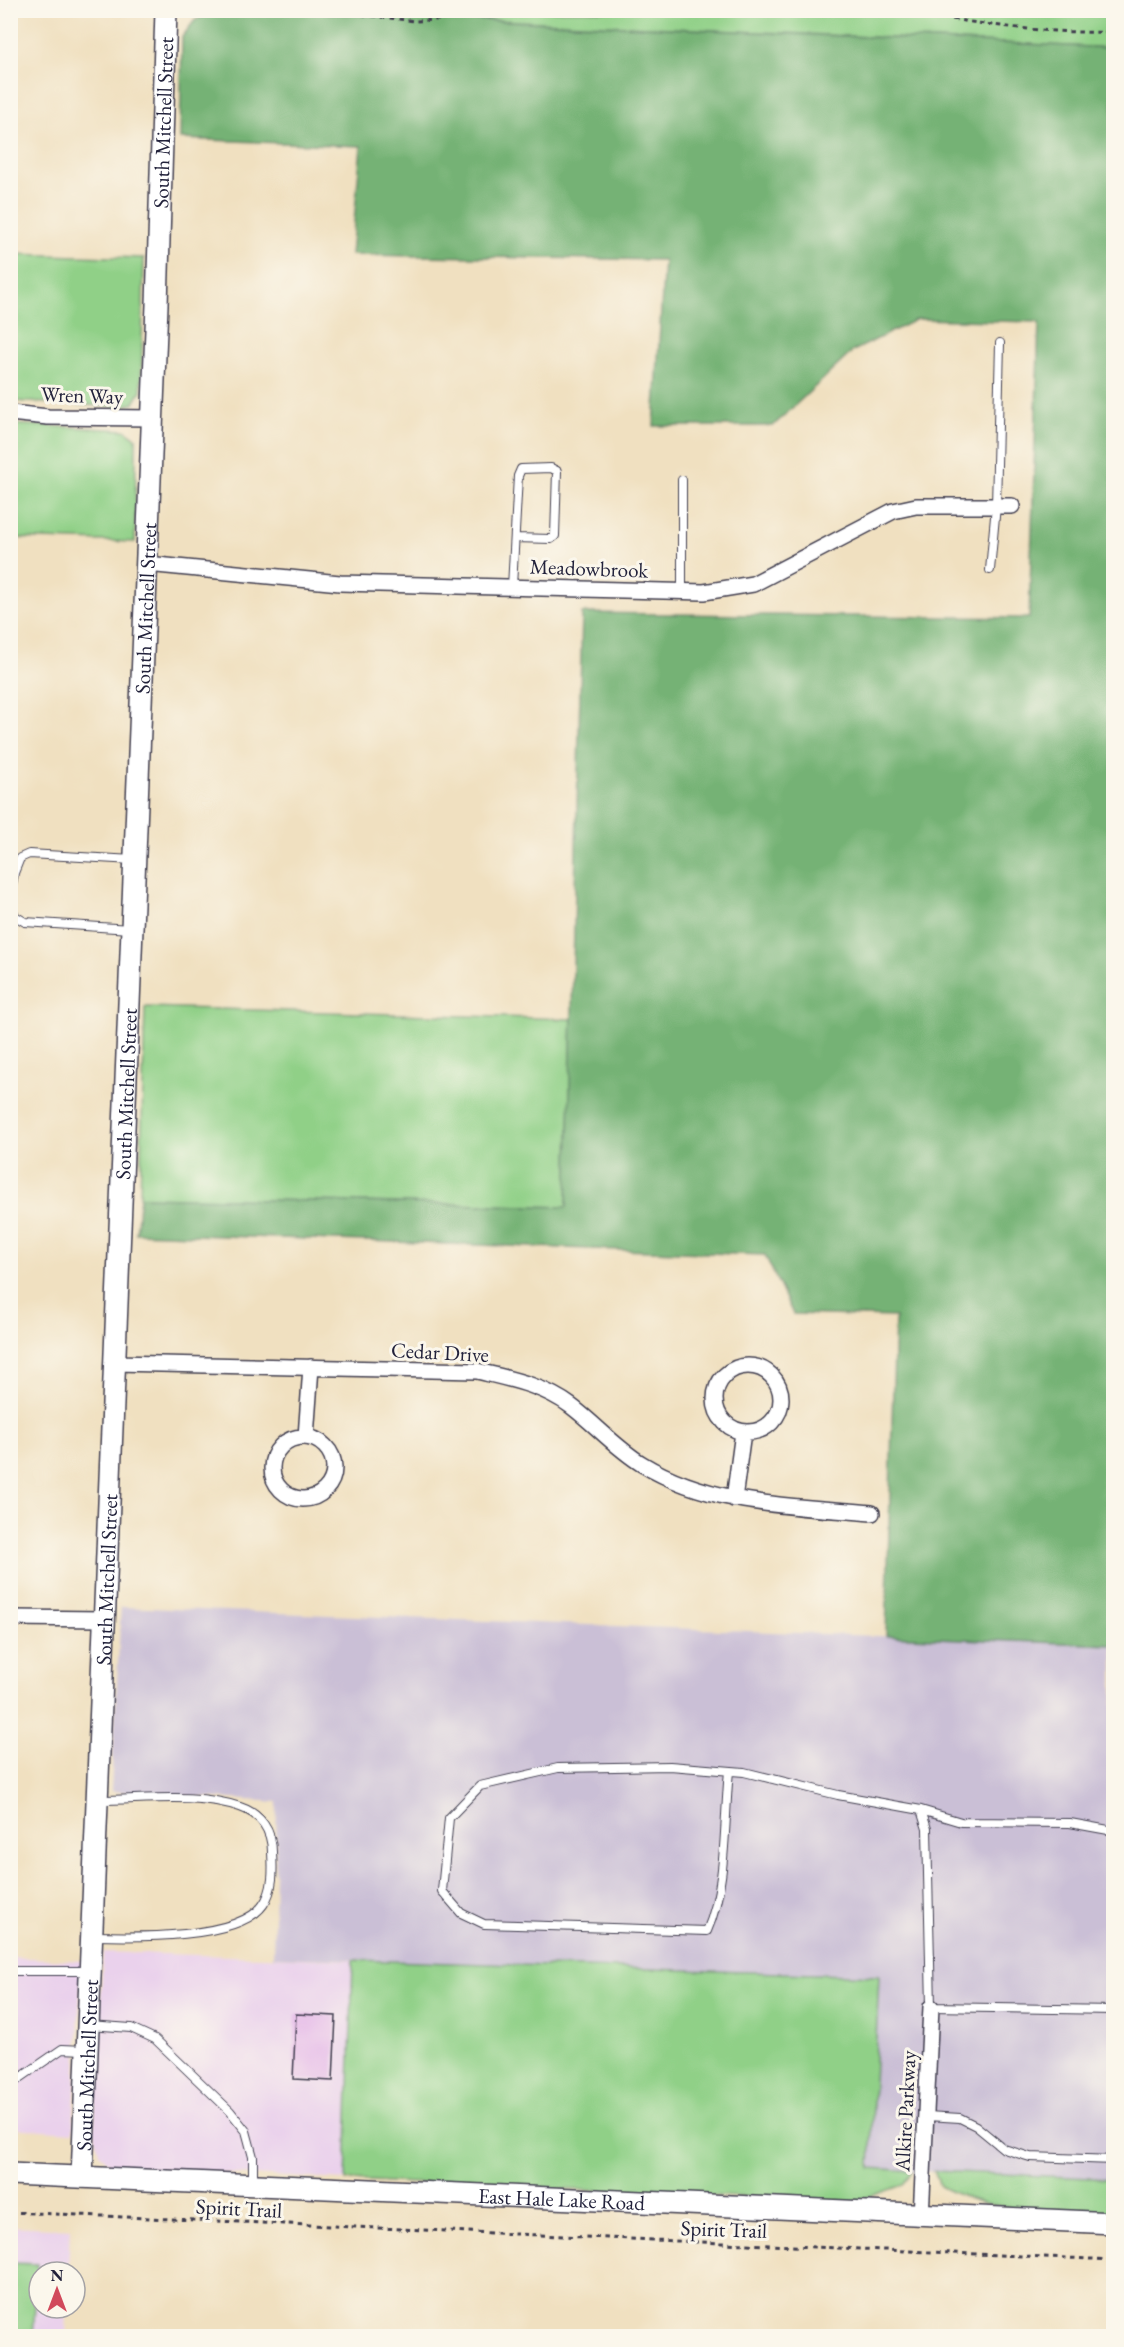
<svg xmlns="http://www.w3.org/2000/svg" width="1124" height="2347" font-family="'EB Garamond',serif">
	<style>
		.built { fill: #ead1ec }
		.industrial { fill: #cabfd6 }
		.green { fill: #90d087; stroke: #597961; stroke-width: 1.5 }
		.forest { fill: #74b274; stroke: #4b6a58; stroke-width: 1.5 }
		.building { fill: #e1aee8 }
		.lines { fill: none; stroke-linecap: round; stroke-linejoin: round }
		.lane-casing { stroke: #413e4f; stroke-width: 10 }
		.street-casing { stroke: #413e4f; stroke-width: 18 }
		.secondary-casing { stroke: #413e4f; stroke-width: 24 }
		.path { stroke: #413e4f; stroke-width: 3; stroke-dasharray: 4.5 4.5; stroke-linecap: butt }
		.lane { stroke: #fff; stroke-width: 8 }
		.street { stroke: #fff; stroke-width: 15 }
		.secondary { stroke: #fff; stroke-width: 21 }
		.labels { text-anchor: middle; dominant-baseline: central; stroke-width: 6; stroke-linejoin: round; paint-order: stroke }
		.street-label { font-size: 21px; fill: #22223b; stroke: #fbf7ec }
	</style>
	<rect width="100%" height="100%" fill="#fbf7ec"/>
	<filter id="ink" filterUnits="userSpaceOnUse"><feTurbulence type="fractalNoise" baseFrequency=".0167" numOctaves="2"/><feDisplacementMap in="SourceGraphic" scale="12" xChannelSelector="R" yChannelSelector="G"/><feConvolveMatrix kernelMatrix="1 2 1 2 8 2 1 2 1" color-interpolation-filters="sRGB"/></filter>
	<filter id="wash" filterUnits="userSpaceOnUse"><feTurbulence type="fractalNoise" baseFrequency=".008" numOctaves="4" result="noise"/><feDisplacementMap in="SourceGraphic" scale="24" xChannelSelector="R" yChannelSelector="G"/><feGaussianBlur stdDeviation="1.35" result="paint"/><feColorMatrix in="noise" values="0 0 0 0 0 0 0 0 0 0 0 0 0 0 0 0 0 1.4 0 .05"/><feComposite in="paint" operator="in"/></filter>
	<g filter="url(#wash)">
		<rect width="100%" height="100%" fill="#f0e0c0"/>
		<!-- built -->
		<path class="built" d="M103,1952L353,1960L346,2180L123,2168L110,2164L99,2153L94,2130Z
			M10,1957L82,1961L73,2132L11,2128Z
			M10,2226L70,2229L68,2272H39V2308H67L66,2336H11Z"/>
		<!-- industrial -->
		<path class="industrial" d="M121,1607L1113,1645V2179L870,2169L879,1976L273,1957L277,1802L111,1791Z"/>
		<!-- green -->
		<path class="green" d="M445,11H1113V48L407,16Z
			M11,254L144,258L141,391L134,403L121,407L11,401Z
			M11,424L125,430L136,438L135,542L11,538Z
			M145,1007L572,1019L567,1207L140,1197Z
			M353,1960L879,1976L870,2168L912,2171L903,2185L854,2202L346,2180Z
			M934,2171L1113,2179V2213C1054,2211 993,2215 940,2186Z
			M10,2263L38,2264L33,2336H11Z"/>
		<!-- forest -->
		<path class="forest" d="M216,11H280L1113,48V1645L886,1636L895,1317L793,1314L765,1255L136,1233L140,1197L567,1207L582,613L1029,618L1039,322L917,319L853,351L773,426H654L664,260L351,255L361,146L180,139L182,37L195,20Z"/>
		<g id="blocks">
			<!-- building -->
			<path class="building" d="M296,2014L336,2016L333,2081L293,2079Z"/>
		</g>
	</g>
	<g filter="url(#ink)">
		<use href="#blocks" fill-opacity="0" stroke="#413e4f" stroke-width="1.5"/>
		<g class="lines">
			<defs>
				<path id="lane" d="M990,570L996,506L1000,343
					M512,587L518,476L521,469L551,468L557,471L555,536L551,539L515,538
					M682,593V480
					M10,898L14,873L20,858L29,854L133,860
					M10,903L15,916L25,922L130,929
					M729,1771C724,1821 727,1886 707,1931L484,1924L461,1913L442,1891L449,1818L480,1786L558,1768L670,1766L744,1772L838,1795L921,1810L927,1829L931,2007L1114,2010
					M921,1810L961,1822L1070,1823L1114,1831
					M92,1936C133,1937 238,1940 263,1905C274,1890 273,1869 272,1852C272,1831 261,1814 240,1807C197,1792 144,1800 99,1800
					M10,1971H88
					M89,2025L131,2028L155,2039L230,2111L246,2131L253,2157V2184
					M10,2085L62,2049L85,2050
					M927,2116L960,2118L976,2126L1004,2149L1030,2157L1114,2160"/>
				<path id="street" d="M10,413L48,417L153,418
					M147,564L340,583L704,592L753,584L893,511L916,506H1012
					M115,1363L477,1371C510,1379 543,1385 571,1406C595,1424 616,1448 642,1464C711,1506 793,1506 872,1513
					M715 1399a33 33 0 1 1 66 0a33 33 0 1 1-66 0Z
					M306,1437L311,1367
					M272 1468a31 31 0 1 1 62 0a31 31 0 1 1-62 0Z
					M734,1499L743,1432
					M10,1618L104,1619
					M921,2217L931,2007"/>
				<g id="secondary">
					<path id="s1" d="M10,2174L1114,2223"/>
					<path id="s2" d="M82,2177L157,305L166,10"/>
				</g>
			</defs>
			<!-- lane casing -->
			<use href="#lane" class="lane-casing"/>
			<!-- street casing -->
			<use href="#street" class="street-casing"/>
			<!-- secondary casing -->
			<use href="#secondary" class="secondary-casing"/>
			<!-- path -->
			<path class="path" d="M282,10L356,14L415,21L450,19L499,10
				M899,10C972,23 1039,34 1114,32
				M10,2212L1114,2260"/>
			<!-- lane -->
			<use href="#lane" class="lane"/>
			<!-- street -->
			<use href="#street" class="street"/>
			<!-- secondary -->
			<use href="#secondary" class="secondary"/>
		</g>
	</g>
	<g class="labels">
		<!-- street labels -->
		<g class="street-label">
			<text stroke="none"><textPath href="#s2" startOffset="2056">South Mitchell Street</textPath></text>
			<text transform="translate(82 395) rotate(2)">Wren Way</text>
			<text transform="translate(589 568) rotate(2)">Meadowbrook</text>
			<text stroke="none"><textPath href="#s2" startOffset="1570">South Mitchell Street</textPath></text>
			<text stroke="none"><textPath href="#s2" startOffset="1084">South Mitchell Street</textPath></text>
			<text transform="translate(440 1352) rotate(3)">Cedar Drive</text>
			<text stroke="none"><textPath href="#s2" startOffset="598">South Mitchell Street</textPath></text>
			<text stroke="none"><textPath href="#s2" startOffset="112">South Mitchell Street</textPath></text>
			<text transform="translate(905 2111) rotate(-87)">Alkire Parkway</text>
			<text stroke="none"><textPath href="#s1" startOffset="552">East Hale Lake Road</textPath></text>
			<text transform="translate(239 2208) rotate(3)">Spirit Trail</text>
			<text transform="translate(724 2229) rotate(2)">Spirit Trail</text>
		</g>
	</g>
	<!-- margin -->
	<rect width="1124" height="2347" fill="none" stroke="#fbf7ec" stroke-width="36"/>
	<!-- north arrow -->
	<g transform="translate(57 2290)"><circle r="28" fill="#fbf7ec" stroke="#a4a2a5" stroke-width="1.5"/>
	<path d="M0-4.5L10 22L0 15L-10 22Z" fill="#d1495b"/>
	<text y="-9" font-size="16" font-weight="bold" text-anchor="middle" fill="#22223b">N</text>
	</g>
</svg>
